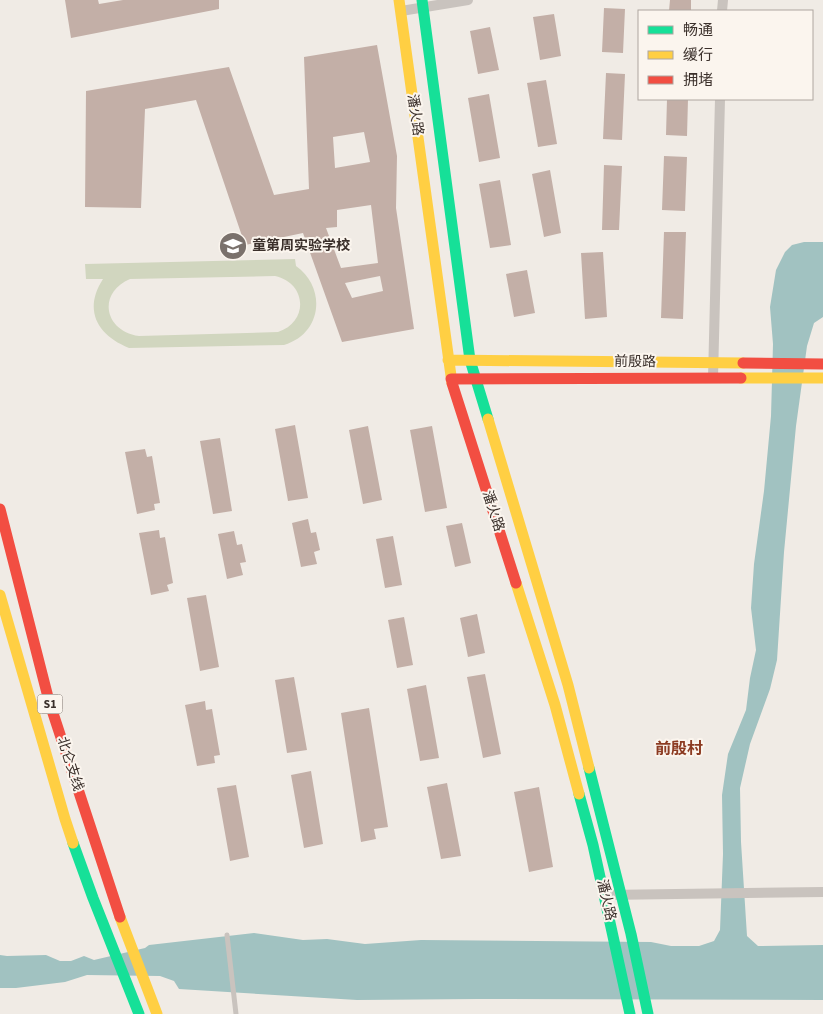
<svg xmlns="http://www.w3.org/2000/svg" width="823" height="1014" font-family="'Source Sans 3','Noto Sans SC',sans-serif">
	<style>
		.green { fill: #d1d6bf; fill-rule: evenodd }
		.water { fill: #a1c2c1 }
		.building { fill: #c3afa7; fill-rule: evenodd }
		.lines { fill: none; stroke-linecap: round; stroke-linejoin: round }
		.lane { stroke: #c9c3be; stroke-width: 5 }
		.street { stroke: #c9c3be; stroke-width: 10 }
		.fast { stroke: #16e098; stroke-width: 11 }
		.slow { stroke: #ffcf43; stroke-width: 11 }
		.jam { stroke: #f24e42; stroke-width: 11 }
		.labels { text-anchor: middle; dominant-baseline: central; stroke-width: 4; stroke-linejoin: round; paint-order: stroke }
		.shield { fill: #fbf5ee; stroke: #756b66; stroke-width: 1 }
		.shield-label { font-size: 12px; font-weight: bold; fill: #3b302b }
		.street-label { font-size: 14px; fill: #3b302b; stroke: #fbf5ee }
		.poi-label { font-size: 14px; font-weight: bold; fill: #3b302b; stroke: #fbf5ee; text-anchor: start }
		.quarter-label { font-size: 16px; font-weight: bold; fill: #8c3b22; stroke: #fbf5ee }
	</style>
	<rect width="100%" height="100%" fill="#f0ebe5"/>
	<!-- green -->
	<path class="green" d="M295,259L296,266C327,288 322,334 284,345L129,348C97,335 83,310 103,279H86L85,264ZM275,276C307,283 309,322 278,332L139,336C104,331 97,293 130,279Z"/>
	<!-- water -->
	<path class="water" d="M804,242H823V317L814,323L807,346L796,426L784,552L777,660L770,689L750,744L740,788L741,842L747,936L758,946L823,945V1000L477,999L357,1000L179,989L174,981L160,976L87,975L65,982L16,988H0V955L7,956L46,955L60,961H71L84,956L94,960L145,948L149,945L254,933L303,940L327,939L365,944L421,940L651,942L671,946H699L714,941L720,930L723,854L722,795L728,754L746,710L750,678L756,650L751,608L754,564L764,491L771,416L773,344L770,307L776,270L785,252L792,245Z"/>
	<!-- building -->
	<path class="building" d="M65,0H98L99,4L123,0H219V9L71,38Z
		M670,0H691V11H669Z
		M604,8L625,9L623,53L602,52Z
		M554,14L561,56L540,60L533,17Z
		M490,27L499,70L478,74L470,31Z
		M377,45L397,156L396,208L414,329L342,342L303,233L245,245L196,100L145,109L141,208L85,207L86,91L229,67L274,195L309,189L304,57ZM364,132L370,162L335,168L333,137ZM371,205L378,263L341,268L326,228L337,227V210ZM380,276L383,291L352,298L345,283Z
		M606,73L625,74L622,140L603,139Z
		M546,80L557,144L538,147L527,83Z
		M489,94L500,158L479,162L468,98Z
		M667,99H688L687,136L666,135Z
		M664,156L687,157L685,211L662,210Z
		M604,165L622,166L619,230H602Z
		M550,170L561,233L544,237L532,174Z
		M500,180L511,245L490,248L479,184Z
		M664,232H686L683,319L661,318Z
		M603,252L607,317L585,319L581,253Z
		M527,270L535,313L514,317L506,274Z
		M295,425L308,498L288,501L275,429Z
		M368,426L382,500L363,504L349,430Z
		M432,426L447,508L425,512L410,430Z
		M220,438L232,511L213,514L200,441Z
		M145,449L147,457L152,456L160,503L154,504L155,510L137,514L125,452Z
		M308,519L311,533L316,532L320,550L314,552L317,564L301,567L292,523Z
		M462,523L471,563L455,567L446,526Z
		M159,530L160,538L165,537L173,583L167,585L169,591L151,595L139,533Z
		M234,531L237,545L242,544L246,562L240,563L243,575L227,579L218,534Z
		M393,536L402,585L385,588L376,539Z
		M206,595L219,667L200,671L187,598Z
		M477,614L485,653L468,657L460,618Z
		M404,617L413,665L397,668L388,620Z
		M485,674L501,754L483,758L467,677Z
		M294,677L307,750L287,753L275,680Z
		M426,685L439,758L420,761L407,689Z
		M205,701L206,710L212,709L220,755L214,756L215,763L197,766L185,705Z
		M369,708L388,827L374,829L376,839L361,842L341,713Z
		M311,771L323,844L304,848L291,775Z
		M447,783L461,856L441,859L427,787Z
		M236,785L249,857L230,861L217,788Z
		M539,787L553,867L529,872L514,792Z"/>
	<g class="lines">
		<!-- lane -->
		<path class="lane" d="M227,935L236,1014"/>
		<!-- street -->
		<path class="street" d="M401,11L468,0
			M722,11L723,0
			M713,378L720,99
			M605,895L823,892"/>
		<!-- fast -->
		<path class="fast" d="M422,0L470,360L488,419
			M589,768L631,934L648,1014
			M579,794L593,845L630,1014
			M73,843L93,898L139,1014"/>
		<!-- slow -->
		<path class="slow" d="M399,0L452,383
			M448,360L743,363
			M741,378H823
			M488,419L568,685L589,768
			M516,583L555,705L579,794
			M0,595L65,819L73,843
			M120,917L157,1014"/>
		<!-- jam -->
		<path class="jam" d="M743,363L823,364
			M451,379L741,378
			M452,383L516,583
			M0,509L49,701L120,917"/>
	</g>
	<!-- icons -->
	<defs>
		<symbol id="school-disc" viewBox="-11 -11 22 22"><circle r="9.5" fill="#7a716c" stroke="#fbf5ee"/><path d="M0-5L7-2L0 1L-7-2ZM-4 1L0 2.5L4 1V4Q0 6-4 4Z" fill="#fff"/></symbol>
	</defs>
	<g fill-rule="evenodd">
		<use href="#school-disc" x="217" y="230" width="32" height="32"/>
	</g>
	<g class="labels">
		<!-- shield labels -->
		<rect class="shield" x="37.5" y="694.5" width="25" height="19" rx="4"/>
		<g class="shield-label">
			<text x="50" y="704">S1</text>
		</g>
		<!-- street labels -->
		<g class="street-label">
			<text transform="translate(415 115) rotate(82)">潘火路</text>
			<text transform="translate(635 362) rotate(1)">前殷路</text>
			<text transform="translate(493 511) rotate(72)">潘火路</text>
			<text transform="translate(70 764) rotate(72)">北仑支线</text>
			<text transform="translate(606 900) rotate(77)">潘火路</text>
		</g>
		<!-- poi labels -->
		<g class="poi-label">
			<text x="252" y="246">童第周实验学校</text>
		</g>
		<!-- quarter labels -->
		<g class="quarter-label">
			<text x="679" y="749">前殷村</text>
		</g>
	</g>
	<!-- legend -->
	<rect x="638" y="10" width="175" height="90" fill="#fbf5ee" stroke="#aea6a0"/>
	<rect x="648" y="26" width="25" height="8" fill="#16e098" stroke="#aea6a0"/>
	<text x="683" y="35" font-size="15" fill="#3b302b">畅通</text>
	<rect x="648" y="51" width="25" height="8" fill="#ffcf43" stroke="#aea6a0"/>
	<text x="683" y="60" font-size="15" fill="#3b302b">缓行</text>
	<rect x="648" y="76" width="25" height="8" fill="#f24e42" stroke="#aea6a0"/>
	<text x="683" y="85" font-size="15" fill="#3b302b">拥堵</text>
</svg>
